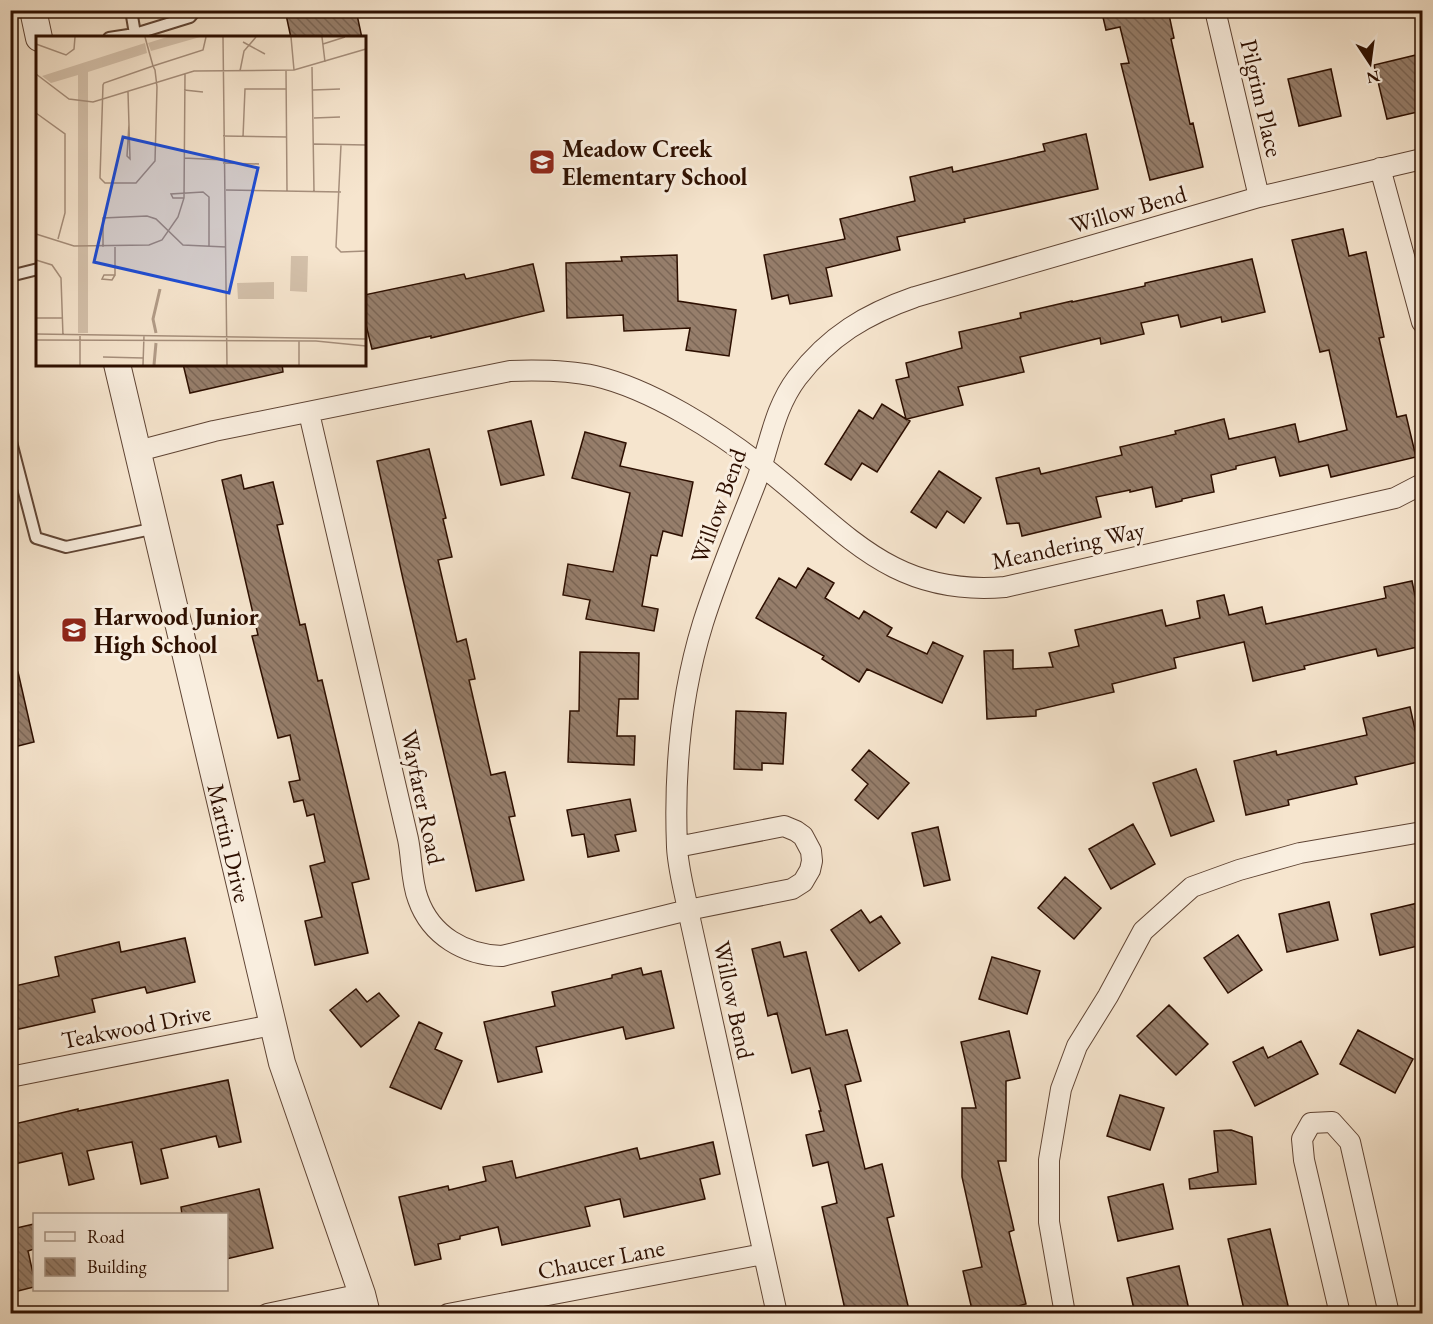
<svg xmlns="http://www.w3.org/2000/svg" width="1433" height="1324" font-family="'EB Garamond',serif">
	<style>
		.building { fill: url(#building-back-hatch); stroke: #2d0f00; stroke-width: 1.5 }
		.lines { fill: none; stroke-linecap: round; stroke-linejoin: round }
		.service-casing { stroke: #5f4434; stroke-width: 14 }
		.minor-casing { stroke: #5f4434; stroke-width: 22 }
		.tertiary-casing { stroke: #5f4434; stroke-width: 28 }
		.service { stroke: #f9eedf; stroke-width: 10 }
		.minor { stroke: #f9eedf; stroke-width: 20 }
		.tertiary { stroke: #f9eedf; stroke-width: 26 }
		.labels { text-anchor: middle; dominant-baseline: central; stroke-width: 6; stroke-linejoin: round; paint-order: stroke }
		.street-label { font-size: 24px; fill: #2d0f00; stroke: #f9eedf }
		.poi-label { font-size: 24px; font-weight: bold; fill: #2d0f00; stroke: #f9eedf; text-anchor: start }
		.inset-river { fill: none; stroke: #b29c88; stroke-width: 3 }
		.inset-road { fill: none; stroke: #a68f7c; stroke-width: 1.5 }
		.view { fill: #1d4ed8; fill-opacity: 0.15; stroke: #1d4ed8; stroke-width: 3 }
		.inset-edge { fill: none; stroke: #2d0f00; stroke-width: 3 }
	</style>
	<defs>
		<pattern id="building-back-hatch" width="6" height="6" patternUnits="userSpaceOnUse" patternTransform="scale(1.5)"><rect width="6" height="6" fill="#967e6b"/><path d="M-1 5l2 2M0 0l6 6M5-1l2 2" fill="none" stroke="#7b6656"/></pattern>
	</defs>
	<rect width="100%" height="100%" fill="#f6e5ce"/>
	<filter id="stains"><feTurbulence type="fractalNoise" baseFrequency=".00333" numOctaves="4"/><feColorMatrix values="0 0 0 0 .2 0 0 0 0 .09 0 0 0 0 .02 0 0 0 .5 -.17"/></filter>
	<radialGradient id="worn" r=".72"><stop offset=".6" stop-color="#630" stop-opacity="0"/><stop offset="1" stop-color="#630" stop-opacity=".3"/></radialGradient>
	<!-- building -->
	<path class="building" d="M285,10H356L362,38H291Z
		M1114,10H1168L1174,38L1171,39L1190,124L1193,123L1203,167L1150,180L1121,64L1129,63L1120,27L1106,30L1102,13Z
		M1416,55L1422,82V111L1387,119L1374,65Z
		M1331,69L1341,116L1299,126L1288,79Z
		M1086,134L1098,189L964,219L965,222L897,237L900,250L826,268L832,296L790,304L788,295L772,299L764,255L845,239L840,219L915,201L910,177L952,167L953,172L1045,151L1043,144Z
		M1343,229L1349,256L1366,252L1384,337L1379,338L1397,417L1406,415L1416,457L1331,477L1328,465L1280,476L1275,457L1236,466V469L1211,475L1214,492L1182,499V501L1156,507L1152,487L1130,492V490L1096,497L1101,517L1022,536L1019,523L1007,524L996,478L1039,468L1041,474L1122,455L1120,447L1176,434L1175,431L1224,419L1229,439L1295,424L1299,442L1347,430L1329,350L1320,352L1292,240Z
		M677,255L678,301L736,310L729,356L686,350L690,328L624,331L623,315L567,318L566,263L622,261L621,257Z
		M1252,259L1265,312L1222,322L1221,317L1181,327L1178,315L1141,323L1144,334L1101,344L1100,338L1020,357L1024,372L958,387L963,405L907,419L910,421L877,472L862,463L851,480L825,464L859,410L873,419L882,404L906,419L896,380L909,377L906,363L962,348L959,332L1021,318L1020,313L1072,301V302L1145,286V283Z
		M533,264L544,311L431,338V336L372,349L364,317V295L464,274L466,279Z
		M183,364H282L283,372L190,393Z
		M531,421L544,475L501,485L488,431Z
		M585,432L626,443L620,466L693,482L682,536L663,531L657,556L651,555L642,606L658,609L654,631L586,619L590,600L563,595L568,564L613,572L630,493L572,478Z
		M429,449L446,518L443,519L452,557L438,560L457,642L466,639L475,679L469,680L491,775L505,772L515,816L509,817L524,880L476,891L403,579L377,461Z
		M939,471L981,498L964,523L947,511L936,528L911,512Z
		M241,475L244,489L273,482L283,524L277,525L300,625L305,624L318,681L322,680L369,879L352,883L368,953L315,965L305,921L322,917L310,866L325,862L314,814L307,816L303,800L294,802L289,782L300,780L290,735L278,738L252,636L258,635L222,480Z
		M808,568L834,583L825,598L859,619L864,611L892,628L887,636L927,654L933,642L963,656L942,703L867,669L859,682L822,659L824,656L756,618L779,578L796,588Z
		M1412,581L1422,629V646L1378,656L1376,649L1304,666L1305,669L1253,681L1244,642L1174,658L1176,668L1112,684L1114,692L1036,710V716L987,719L984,651L1013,650V669L1053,667L1049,653L1079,646L1075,630L1162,610L1166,626L1200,618L1197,601L1224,595L1229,615L1262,607L1266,624L1386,598L1384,587Z
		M580,652L639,653L638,699H619L617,736H635L634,765L568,762L570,711H579Z
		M18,672L34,742L10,748V673Z
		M1410,707L1422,761L1355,777L1357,784L1288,800L1289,805L1246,815L1234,761L1276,751L1277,755L1367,735L1363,718Z
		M736,711L786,713L783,764L762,763V770L734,769Z
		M869,750L909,783L878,819L855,800L868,784L852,770Z
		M1196,769L1214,821L1171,836L1153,783Z
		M630,799L636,831L615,835L619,851L588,857L584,834L572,836L567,810Z
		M1133,824L1155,864L1111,889L1089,849Z
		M938,827L950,880L924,886L912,833Z
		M1065,877L1101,908L1074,939L1038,908Z
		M1329,902L1338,940L1287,952L1279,914Z
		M1422,902V945L1380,955L1371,914Z
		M861,910L870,923L881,916L900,943L859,971L831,930Z
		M1238,935L1262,970L1228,993L1204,958Z
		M185,938L195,982L147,993L145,987L92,999L95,1012L10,1031V987L59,976L55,957L119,942L121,952Z
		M780,942L784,957L806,952L826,1035L847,1030L861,1081L845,1085L865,1169L882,1164L894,1216L887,1218L910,1314H846L822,1207L837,1203L828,1162L813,1166L806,1135L824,1131L819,1111H821L810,1068L792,1073L777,1013L768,1016L752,949Z
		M992,957L1040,971L1027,1014L979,999Z
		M641,968L643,975L661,971L674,1028L626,1039L623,1027L536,1047L542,1072L498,1082L484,1022L555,1006L552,992L612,978V975Z
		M356,989L367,1002L379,993L399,1016L361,1047L330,1010Z
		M1169,1005L1208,1044L1176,1075L1137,1036Z
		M419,1022L442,1033L435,1049L462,1061L441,1109L390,1087Z
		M1358,1030L1413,1059L1395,1093L1340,1064Z
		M1009,1031L1020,1078L1006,1081V1161H998L1014,1230L1009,1232L1026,1304L985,1314H973L963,1271L982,1267L962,1177V1108H976L961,1042Z
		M1301,1041L1318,1074L1255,1106L1233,1062L1263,1047L1268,1058Z
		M228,1080L241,1142L219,1147L216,1136L161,1149L168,1178L141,1184L132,1142L87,1151L94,1179L69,1185L62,1153L10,1165V1125L78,1109V1111Z
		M1120,1095L1164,1108L1150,1150L1107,1136Z
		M1231,1130L1252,1137L1256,1184L1190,1189L1189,1179L1218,1172L1214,1131Z
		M713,1142L720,1174L700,1179L705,1199L624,1217L620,1199L585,1207L590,1226L502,1245L498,1227L460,1236V1239L438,1244L441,1259L415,1265L399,1197L448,1186L449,1190L486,1181L483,1167L512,1161L516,1178L637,1148L640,1159Z
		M1163,1184L1173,1229L1118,1241L1108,1197Z
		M259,1189L273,1248L226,1259V1215H182L181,1207Z
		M34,1224V1249L28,1251L34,1278V1287L10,1293V1249L16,1248L12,1229Z
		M1270,1229L1290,1314H1245L1228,1239Z
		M1179,1266L1190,1314H1135L1127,1278Z"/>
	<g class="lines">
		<defs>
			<path id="service" d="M135,34L190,17L196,10
				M109,38L135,34L131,10
				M10,276L38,269
				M10,438L36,538L66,547L156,528"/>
			<path id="minor" d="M1215,10L1259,197
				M1380,168L1422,322
				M309,413L408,839C412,858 411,881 418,899C431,936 465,955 502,956L688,910L792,889L803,882L810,870L812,861L811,851L803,836L796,831L784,826L677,847
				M138,451L214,431L510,371C539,370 567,370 595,376C651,389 717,431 762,466C844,529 889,597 1005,587L1395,498L1422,484
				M10,1077L272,1025
				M267,1314L362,1294
				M448,1314L763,1254
				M777,1314L688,910C684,889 678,868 677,847C674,772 681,694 703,623C718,575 738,529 756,482C770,446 773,410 797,378C829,336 866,314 915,297L1259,197L1422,159
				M1065,1314L1049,1222V1160L1061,1089L1077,1046L1108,996L1143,931L1192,887L1239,870L1300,853L1422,832
				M1340,1314L1304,1160L1302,1139L1311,1123L1332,1122L1350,1142L1389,1314"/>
			<g id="tertiary">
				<path d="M33,10L39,38"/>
				<path id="s1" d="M117,364L282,1063L362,1294L367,1314"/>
			</g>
		</defs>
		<!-- service casing -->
		<use href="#service" class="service-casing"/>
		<!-- minor casing -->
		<use href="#minor" class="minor-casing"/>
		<!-- tertiary casing -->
		<use href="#tertiary" class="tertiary-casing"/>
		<!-- service -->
		<use href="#service" class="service"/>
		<!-- minor -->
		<use href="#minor" class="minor"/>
		<!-- tertiary -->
		<use href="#tertiary" class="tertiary"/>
	</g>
	<!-- icons -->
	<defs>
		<symbol id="school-square" viewBox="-11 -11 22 22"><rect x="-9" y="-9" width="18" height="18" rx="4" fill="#8f2418" stroke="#f9eedf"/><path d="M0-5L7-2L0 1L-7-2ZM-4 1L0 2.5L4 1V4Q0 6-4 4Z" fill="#fff"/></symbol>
	</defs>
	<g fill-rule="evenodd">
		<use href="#school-square" x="527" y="147" width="30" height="30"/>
		<use href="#school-square" x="59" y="615" width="30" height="30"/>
	</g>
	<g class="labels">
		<!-- street labels -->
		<g class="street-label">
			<text transform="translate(1262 98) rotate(77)">Pilgrim Place</text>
			<text transform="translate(1128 209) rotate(-16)">Willow Bend</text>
			<text transform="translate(718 506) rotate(-70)">Willow Bend</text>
			<text transform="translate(1068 545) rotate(-12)">Meandering Way</text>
			<text transform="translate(423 797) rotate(78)">Wayfarer Road</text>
			<text stroke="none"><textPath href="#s1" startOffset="492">Martin Drive</textPath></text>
			<text transform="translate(734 1000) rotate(78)">Willow Bend</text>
			<text transform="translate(136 1026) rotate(-11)">Teakwood Drive</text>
			<text transform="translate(601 1259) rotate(-11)">Chaucer Lane</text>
		</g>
		<!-- poi labels -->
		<g class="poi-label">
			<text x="562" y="148">Meadow Creek<tspan x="562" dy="28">Elementary School</tspan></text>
			<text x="94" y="616">Harwood Junior<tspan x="94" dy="28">High School</tspan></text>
		</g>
	</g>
	<!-- overview -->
	<g transform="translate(36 36)">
		<rect width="330" height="330" fill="#f6e5ce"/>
		<path d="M131,1H164L115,15L112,7ZM109,7L111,17L52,36V297H42V39L15,47L6,40Z" fill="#d4c1ab"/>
		<path d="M255,220H272L271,256L254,255ZM238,246V263H202L201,247Z" fill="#d4c1ab"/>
		<path class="inset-river" d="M120,297L117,283L124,253M118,329L120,307"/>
		<path class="inset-road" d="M109,1L117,30L119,34L121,51L119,125L100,147H69L64,142L67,49L68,47L117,30L167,14L170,1M187,1L191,329M255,1L258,34M286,1L289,26M207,6L229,18M0,8L30,19L38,13L39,1M287,8L309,1M276,31L278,156M250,34L251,155M204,35L208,15L220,1M0,38L33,63L57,66L158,35L258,34L330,13M148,54L167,56M277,54L304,53M92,56L94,123L91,120L93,88M0,77L29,98V177L22,203M278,82L304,81M187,100L251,101M207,101L209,53H250M278,108L330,109M0,109V191M305,109L300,211L305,216L330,215M148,122L187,124M187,127L223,128M190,154L305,156M148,162H137L135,158L167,156L173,161V211M0,198L38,210L113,209L126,204L142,181L148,162L149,38M67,211V182L111,180L120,183L147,209L190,211M0,224L16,229L25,242L27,300M79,239L76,244L66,243L68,239H79V211M0,282H27M0,298L330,303M0,304L280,305L330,310M263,305V329M67,321L107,322M44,329V299M107,329L108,299"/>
		<path class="view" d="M87,101L222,132L193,257L58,226Z"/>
		<rect width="330" height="330" class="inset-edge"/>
	</g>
	<!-- margin -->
	<rect width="1433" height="1324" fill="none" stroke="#f6e5ce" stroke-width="36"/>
	<rect x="12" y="12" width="1409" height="1300" fill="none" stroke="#2d0f00" stroke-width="3"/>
	<rect x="18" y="18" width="1397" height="1288" fill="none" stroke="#2d0f00" stroke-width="1.5"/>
	<!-- legend -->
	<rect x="33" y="1213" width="195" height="78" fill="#f9eedf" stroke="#a79586" stroke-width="1.5"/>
	<rect x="45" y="1232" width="30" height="9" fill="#f9eedf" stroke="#a79586" stroke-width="1.5"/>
	<text x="87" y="1243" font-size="18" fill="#2d0f00">Road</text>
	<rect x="45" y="1258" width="30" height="18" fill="url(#building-back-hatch)" stroke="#a79586" stroke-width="1.5"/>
	<text x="87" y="1273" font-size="18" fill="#2d0f00">Building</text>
	<!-- north arrow -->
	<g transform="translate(1370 63) rotate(167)" stroke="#f9eedf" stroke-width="4.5" paint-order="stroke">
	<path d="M0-4.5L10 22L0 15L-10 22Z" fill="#2d0f00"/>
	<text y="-9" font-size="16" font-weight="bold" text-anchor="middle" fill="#2d0f00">N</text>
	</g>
	<rect width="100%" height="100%" filter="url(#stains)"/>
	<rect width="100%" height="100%" fill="url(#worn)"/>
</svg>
